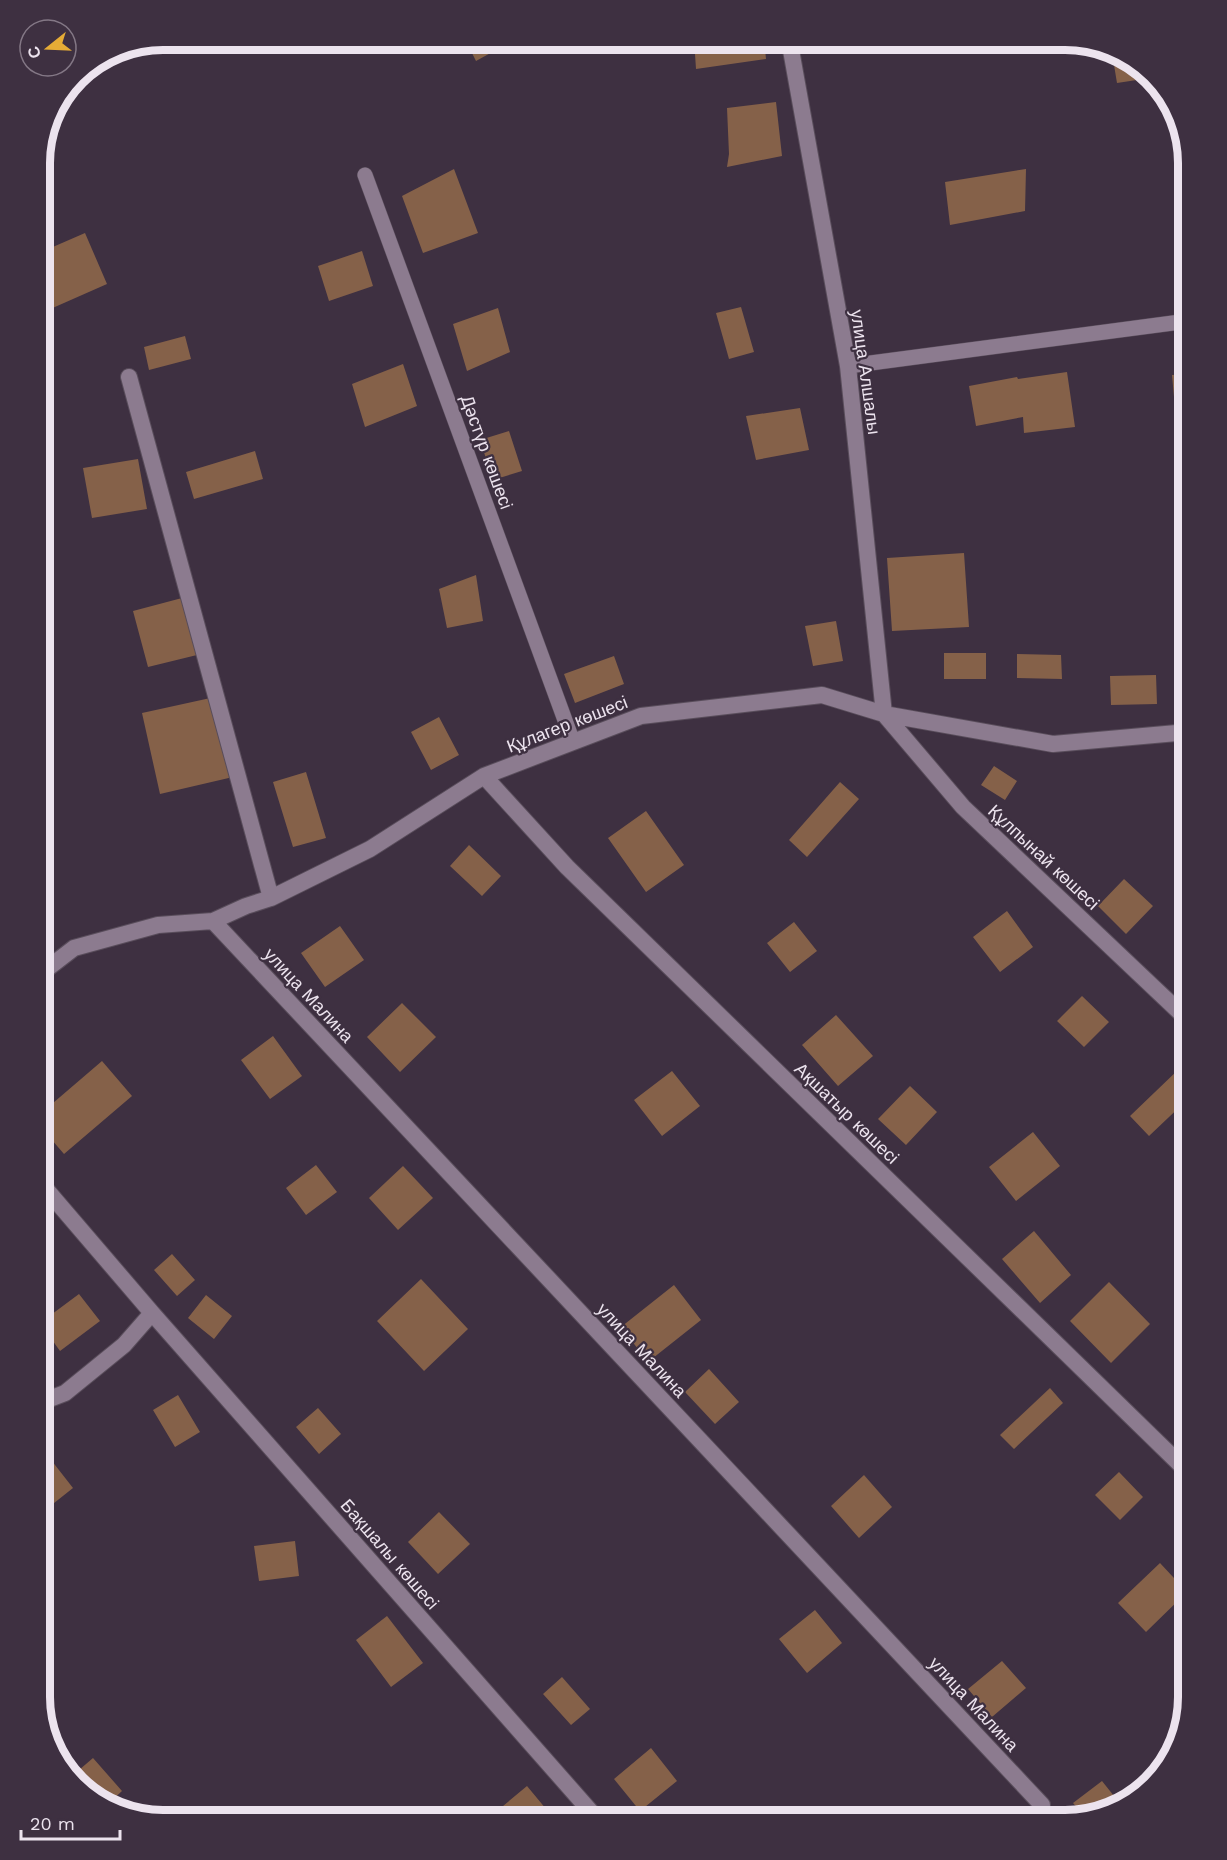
<svg xmlns="http://www.w3.org/2000/svg" width="1227" height="1860" font-family="'Work Sans',sans-serif">
	<style>
		.building { fill: #856149 }
		.lines { fill: none; stroke-linecap: round; stroke-linejoin: round }
		.service-casing { stroke: #594d5b; stroke-width: 16 }
		.minor-casing { stroke: #594d5b; stroke-width: 18 }
		.service { stroke: #8c7b8f; stroke-width: 15 }
		.minor { stroke: #8c7b8f; stroke-width: 16 }
		.labels { text-anchor: middle; dominant-baseline: central; stroke-width: 4.5; stroke-linejoin: round; paint-order: stroke }
		.street-label { font-size: 18px; fill: #ece3ee; stroke: #3e3041 }
		.rim { fill: none; stroke: #ece3ee; stroke-width: 8 }
	</style>
	<rect width="100%" height="100%" fill="#3e3041"/>
	<!-- building -->
	<path class="building" d="M465,39H516L476,61Z
		M694,39H764L766,59L696,69Z
		M1112,53L1133,60L1150,78L1117,83Z
		M776,102L782,156L727,167L729,154L727,108Z
		M454,169L478,233L423,253L402,196Z
		M1026,169L1025,211L950,225L945,182Z
		M85,233L107,284L39,314V253Z
		M362,251L373,286L329,301L318,266Z
		M741,307L754,352L729,359L716,313Z
		M498,308L510,352L467,371L453,324Z
		M185,336L191,359L149,370L144,347Z
		M403,364L417,406L365,427L352,384Z
		M1067,372L1075,427L1024,433L1023,417L976,426L969,386L1017,377L1018,379Z
		M1188,374V417L1176,419L1172,375Z
		M800,408L809,450L756,460L746,416Z
		M509,431L522,471L493,480L480,440Z
		M255,451L263,479L194,499L186,472Z
		M138,459L147,509L92,518L83,468Z
		M964,553L969,627L892,631L887,558Z
		M476,575L483,621L447,628L439,589Z
		M182,598L197,655L148,667L133,611Z
		M836,621L843,661L813,666L805,626Z
		M944,653H986V679H944Z
		M1017,654L1061,655L1062,679L1017,678Z
		M614,656L624,684L575,703L564,674Z
		M1156,675L1157,704L1111,705L1110,676Z
		M215,697L233,777L160,794L142,713Z
		M439,717L459,755L431,770L411,732Z
		M994,766L1017,781L1005,800L981,785Z
		M306,772L326,838L293,847L273,782Z
		M840,782L859,799L807,857L789,840Z
		M646,811L684,865L646,892L608,838Z
		M469,845L501,876L482,896L450,866Z
		M1124,879L1153,906L1126,934L1098,906Z
		M1007,911L1033,947L1000,972L973,937Z
		M794,922L817,951L790,972L767,943Z
		M340,926L364,960L325,987L301,953Z
		M1082,996L1109,1022L1084,1047L1057,1021Z
		M402,1003L436,1037L400,1072L367,1037Z
		M836,1015L873,1056L838,1086L802,1045Z
		M273,1036L302,1076L270,1099L241,1060Z
		M102,1061L132,1096L64,1154L39,1125V1115Z
		M1180,1068L1188,1077V1099L1149,1136L1130,1116Z
		M672,1071L700,1106L662,1136L634,1100Z
		M910,1086L937,1112L906,1145L878,1119Z
		M1033,1132L1060,1166L1016,1201L989,1167Z
		M316,1165L337,1192L306,1215L286,1188Z
		M403,1166L433,1198L398,1230L369,1198Z
		M1034,1231L1071,1275L1040,1303L1002,1259Z
		M172,1254L195,1280L177,1296L154,1270Z
		M421,1279L468,1329L424,1371L377,1321Z
		M1109,1282L1150,1324L1111,1363L1070,1321Z
		M674,1285L701,1320L648,1362L621,1327Z
		M79,1294L100,1321L60,1351L40,1323Z
		M206,1295L232,1316L214,1339L188,1318Z
		M709,1369L739,1402L715,1424L685,1392Z
		M1050,1388L1063,1403L1014,1449L1000,1435Z
		M178,1395L200,1432L175,1447L153,1410Z
		M318,1408L341,1434L319,1454L296,1427Z
		M48,1456L73,1488L39,1515V1463Z
		M1119,1472L1143,1497L1120,1520L1095,1495Z
		M864,1475L892,1507L859,1538L831,1506Z
		M439,1512L470,1544L438,1574L408,1542Z
		M295,1541L299,1576L259,1581L254,1546Z
		M1160,1563L1187,1592L1146,1632L1118,1603Z
		M815,1610L842,1643L807,1673L779,1639Z
		M387,1616L423,1663L391,1687L356,1640Z
		M1002,1661L1026,1688L992,1717L968,1689Z
		M562,1677L590,1709L571,1725L543,1694Z
		M651,1748L677,1781L640,1811L614,1779Z
		M93,1758L122,1791L107,1805L94,1800L72,1776Z
		M1102,1781L1122,1806L1084,1816L1073,1803Z
		M527,1786L556,1821H506L497,1811Z"/>
	<g class="lines">
		<defs>
			<path id="service" d="M365,175L573,742
				M848,366L1188,321"/>
			<path id="minor" d="M789,39L848,366L884,714L963,807L1188,1020
				M129,377L271,898
				M484,776L567,867L1188,1472
				M213,921L1042,1805
				M39,975L74,948L158,925L213,921L246,906L271,898L370,849L484,776L641,716L822,695L884,714L1053,744L1188,732
				M152,1313L599,1821
				M39,1403L65,1393L124,1345L152,1313L39,1181"/>
		</defs>
		<!-- service casing -->
		<use href="#service" class="service-casing"/>
		<!-- minor casing -->
		<use href="#minor" class="minor-casing"/>
		<!-- service -->
		<use href="#service" class="service"/>
		<!-- minor -->
		<use href="#minor" class="minor"/>
	</g>
	<g class="labels">
		<!-- street labels -->
		<g class="street-label">
			<text transform="translate(866 372) rotate(82)">улица Алшалы</text>
			<text transform="translate(487 452) rotate(70)">Дәстүр көшесі</text>
			<text transform="translate(567 724) rotate(-21)">Құлагер көшесі</text>
			<text transform="translate(1044 857) rotate(43)">Құлпынай көшесі</text>
			<text transform="translate(309 995) rotate(47)">улица Малина</text>
			<text transform="translate(847 1113) rotate(44)">Ақшатыр көшесі</text>
			<text transform="translate(642 1350) rotate(47)">улица Малина</text>
			<text transform="translate(390 1554) rotate(49)">Бақшалы көшесі</text>
			<text transform="translate(974 1704) rotate(47)">улица Малина</text>
		</g>
	</g>
	<!-- crop -->
	<path d="M0 0H1227V1860H0ZM163 50H1065A113 113 0 0 1 1178 163V1697A113 113 0 0 1 1065 1810H163A113 113 0 0 1 50 1697V163A113 113 0 0 1 163 50Z" fill="#3e3041" fill-rule="evenodd"/>
	<path class="rim" d="M163 50H1065A113 113 0 0 1 1178 163V1697A113 113 0 0 1 1065 1810H163A113 113 0 0 1 50 1697V163A113 113 0 0 1 163 50Z"/>
	<!-- north arrow -->
	<g transform="translate(48 48) rotate(252)"><circle r="28" fill="#3e3041" stroke="#847886" stroke-width="1.5"/>
	<path d="M0-4.5L10 22L0 15L-10 22Z" fill="#e6ac36"/>
	<text y="-9" font-size="16" font-weight="bold" text-anchor="middle" fill="#ece3ee">С</text>
	</g>
	<!-- scale -->
	<path d="M21 1830v9h99v-9" fill="none" stroke="#ece3ee" stroke-width="3"/>
	<text x="30" y="1830" font-size="18" fill="#ece3ee" stroke="#3e3041" stroke-width="4.5" paint-order="stroke">20 m</text>
</svg>
